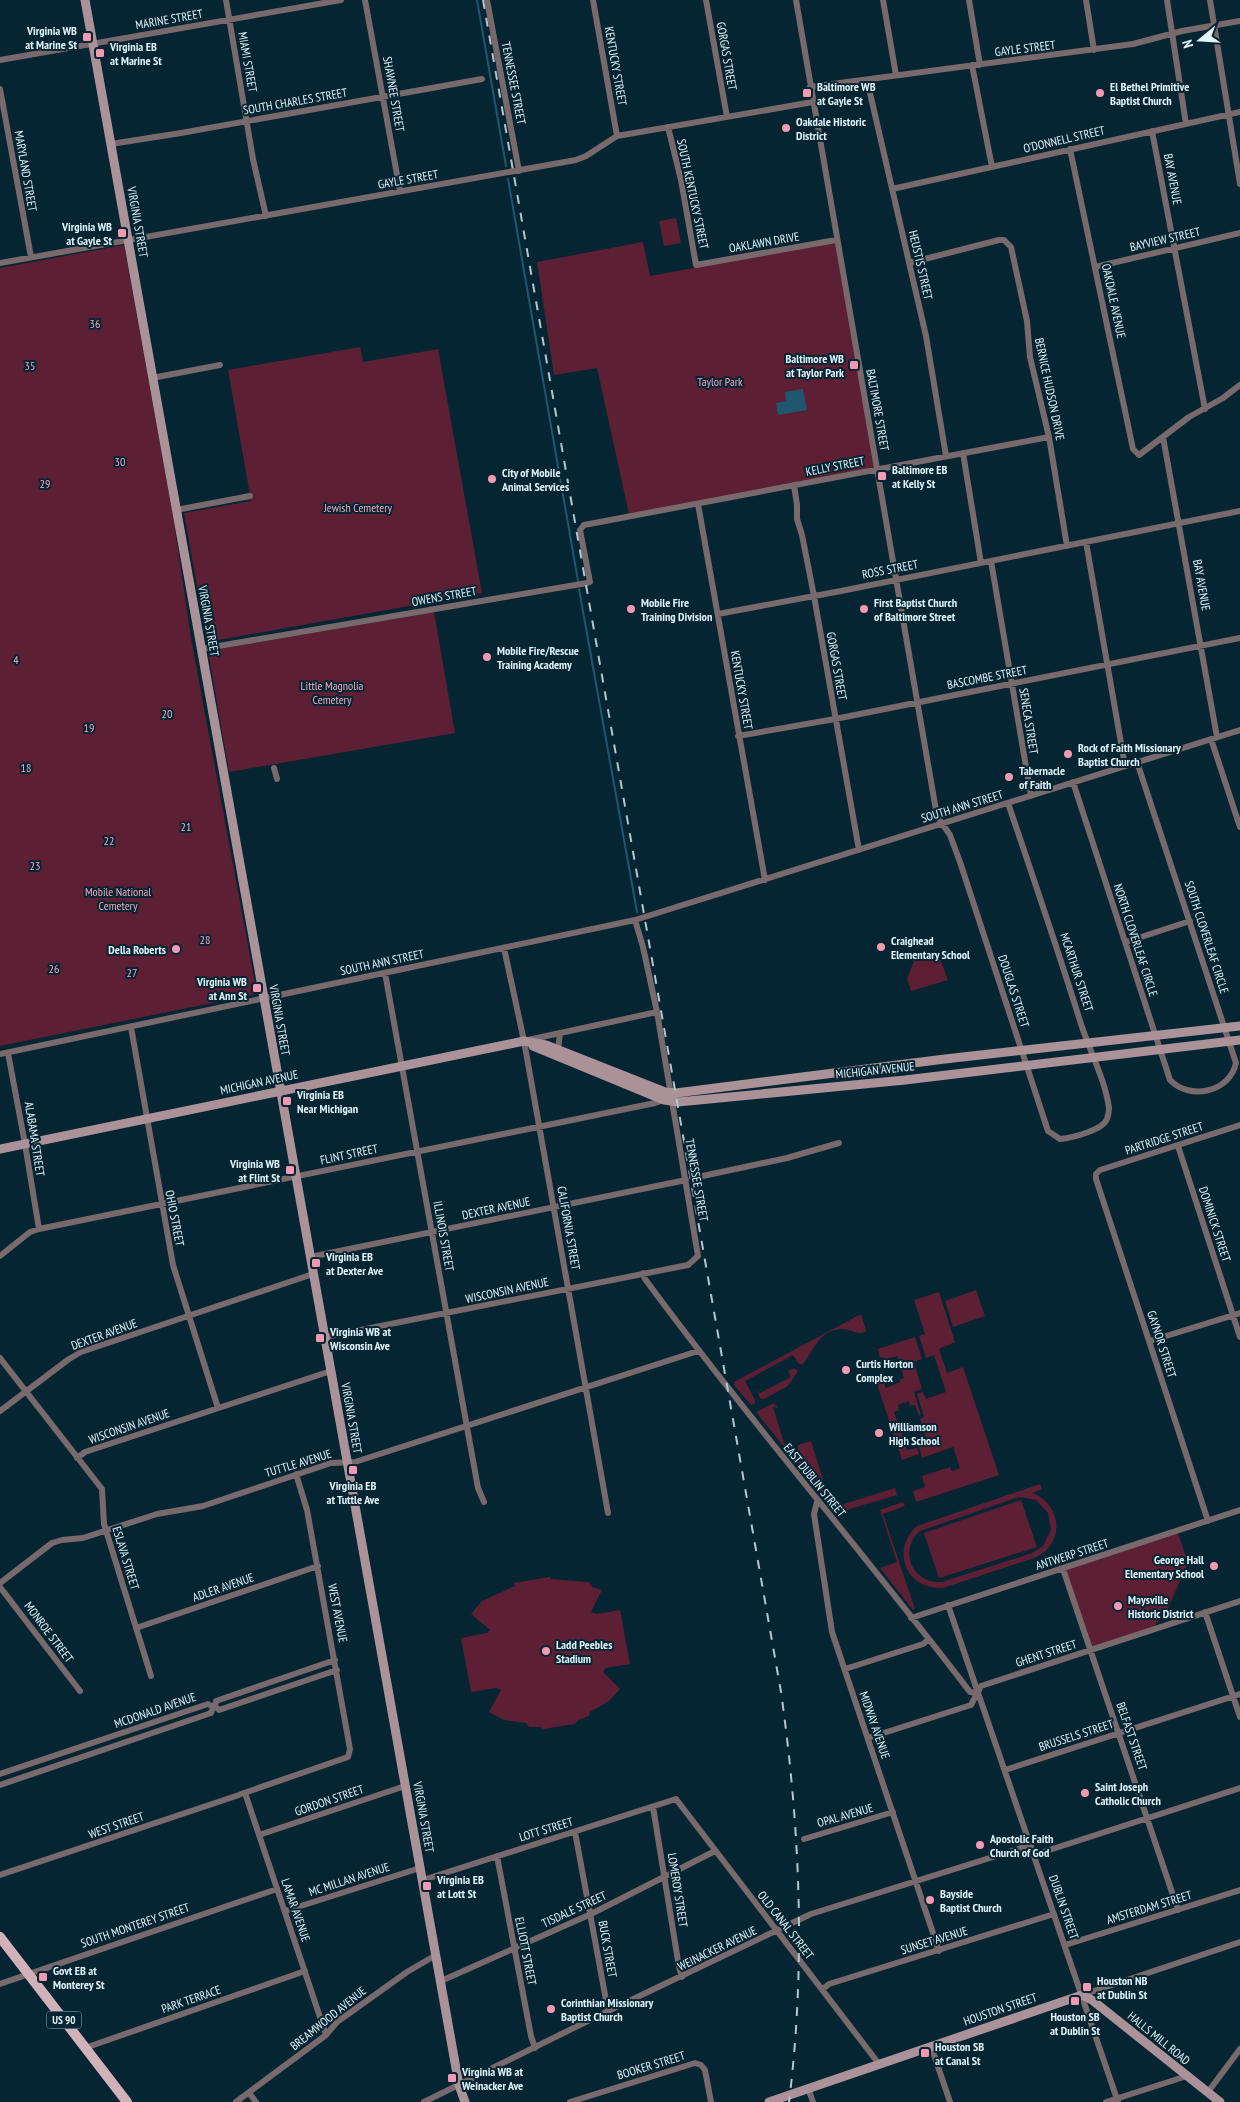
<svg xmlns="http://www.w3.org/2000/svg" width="1240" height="2102" font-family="'PT Sans Narrow',sans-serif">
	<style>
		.green { fill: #5c1f34; fill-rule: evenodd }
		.water { fill: #1f576f }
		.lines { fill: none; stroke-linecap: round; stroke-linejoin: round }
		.stream { stroke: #1f576f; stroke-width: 2 }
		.street { stroke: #78696c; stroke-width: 6 }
		.secondary { stroke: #aa9298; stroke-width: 9 }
		.primary { stroke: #d1b2b9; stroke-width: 10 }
		.rail { stroke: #b2c7d0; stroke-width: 2; stroke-dasharray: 9 9; stroke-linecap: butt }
		.poi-dot { fill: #f19ab2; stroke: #052532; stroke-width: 2 }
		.labels { text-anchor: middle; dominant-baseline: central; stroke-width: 4; stroke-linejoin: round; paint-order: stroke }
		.shield { fill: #052532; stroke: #9fb5bf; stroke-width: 1 }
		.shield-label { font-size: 11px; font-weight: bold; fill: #e1f3fb }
		.street-label { font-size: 12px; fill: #e1f3fb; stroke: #052532 }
		.poi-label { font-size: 12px; font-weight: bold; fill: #e1f3fb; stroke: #052532; text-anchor: start }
		.park-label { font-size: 12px; fill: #f2aabd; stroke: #052532 }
	</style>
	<rect width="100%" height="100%" fill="#052532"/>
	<!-- green -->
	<path class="green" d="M676,218L681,243L664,246L659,221Z
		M643,242L650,276L835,242L877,469L629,514L597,368L554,375L537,262Z
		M124,245L173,516L191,638L257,994L0,1046V268Z
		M360,347L363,362L438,349L482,593L207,642L184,513L251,501L228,370Z
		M434,612L455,733L229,772L208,651Z
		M939,956L948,980L911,991L907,979L914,961Z
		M976,1290L985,1316L953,1327L945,1301Z
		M939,1292L955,1342L939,1349L947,1373L963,1367L999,1475L916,1502L913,1491L925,1487L922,1476L950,1467L952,1471L960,1468L953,1447L922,1458L919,1447L928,1444L920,1419L924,1417L917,1394L923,1392L926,1399L946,1392L934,1355L926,1358L919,1336L925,1334L914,1300Z
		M861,1314L866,1330L865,1332C856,1336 851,1328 842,1329C818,1330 815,1350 802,1365L798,1363L793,1355L745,1381L755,1400V1403L751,1405L734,1385V1382Z
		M915,1337L922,1359L914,1362L922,1389L914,1392L921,1415L919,1416L915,1405L910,1406L909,1401L898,1405L899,1410L894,1412L907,1450L917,1448L919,1454L902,1460L875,1378L881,1375L886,1388L900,1382L899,1380L904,1378L897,1356L884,1360L883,1357L880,1358L878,1349Z
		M794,1368L798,1371L788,1386L764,1399L760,1398L757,1390L760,1393L791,1377L788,1371Z
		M774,1403L778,1408L773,1407L784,1443L791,1447L789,1453L756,1412Z
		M811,1441L826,1489L828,1488L831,1497L825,1499L794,1459L798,1452V1445Z
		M1040,1484L1042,1489L1033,1493C1063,1506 1065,1545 1034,1558L943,1588C906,1590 890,1550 917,1526ZM1019,1497L1036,1500L1048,1513L1051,1530L1043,1546L1032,1553L942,1582C912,1584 898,1550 920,1531Z
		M895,1488L897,1495L843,1511L841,1505Z
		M1021,1500L1037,1547L939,1578L924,1533Z
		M903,1502L905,1506L883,1514L915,1609L913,1610L880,1568L897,1562L880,1510Z
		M1177,1531L1188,1562L1167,1611L1151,1630L1091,1651L1063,1569Z
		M550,1577L551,1579L587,1582L592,1585V1587L602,1590L591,1612L597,1614L620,1610L630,1664L606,1668L603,1672L620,1689L609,1701L590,1712L589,1716L578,1720L575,1724L543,1729L540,1727H529L526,1723L504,1720L489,1712L501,1690L496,1688L471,1692L461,1638L487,1633L490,1630L471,1614L482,1601L515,1586L514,1583Z"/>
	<!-- water -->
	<path class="water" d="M803,389L807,410L778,415L776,403L786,401L785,392Z"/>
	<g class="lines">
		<!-- stream -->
		<path class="stream" d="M477,0L506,166
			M508,179L578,581
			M579,589L637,912"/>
		<!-- street -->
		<path class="street" d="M226,0L253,159L266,216
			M365,0L400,191
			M487,0L519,171
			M593,0L617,136
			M706,0L727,117
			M796,0L937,816L950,835L960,862L1048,1131L1060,1139C1072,1138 1103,1130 1107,1119C1108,1116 1109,1111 1109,1108C1105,1079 1090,1052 1081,1024C1058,950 1033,877 1008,803
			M883,0L896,75
			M969,0L980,65
			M1086,0L1094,50
			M1167,0L1186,124
			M1210,0L1240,184
			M0,60L341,0
			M972,65L992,167
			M867,80L926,336L946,456
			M810,87L1133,44L1182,31L1240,21
			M0,89L31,257
			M668,127L681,180L696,265L836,240
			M1152,131L1205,409
			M111,144L181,133L482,79
			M1070,149L1133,449L1139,455L1189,417L1223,398L1240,385
			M892,189L1240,112
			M0,263L576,160L586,156L617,136L813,102
			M909,263L999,240H1004L1011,247L1027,321L1030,357L1049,437L1067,546
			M1095,267L1240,233
			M152,378L220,365
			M1163,437L1217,737
			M963,453L981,563
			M794,485L797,505V519L802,535L814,596L859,850
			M698,504L765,880
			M176,510L250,496
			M1086,542L1125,766
			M991,561L1031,796
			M718,614L841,591L1240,511
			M201,649L587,583L590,582L580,530L584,525L1049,437
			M738,736L835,719L1240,638
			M1211,739L1240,827
			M274,768L277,779
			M1073,782L1170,1080C1190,1101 1230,1092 1236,1063L1137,762
			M1126,942L1190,921
			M504,948L524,1041L608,1513
			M385,973L478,1488L484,1502
			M131,1027L173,1265L218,1408
			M528,1040L657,1012
			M558,1050L560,1033
			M8,1053L25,1144L39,1229
			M0,1054L635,920L1240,730
			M1178,1146L1240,1337
			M698,1177L787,1158L839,1143
			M0,1256L30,1232L39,1229L655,1103L664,1100
			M310,1257L686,1180
			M643,1273L645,1279C749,1420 864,1553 970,1692L977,1693
			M325,1337L688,1265L698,1256L657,1012L643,947L635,920
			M1150,1341L1240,1313
			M0,1358L102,1489L104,1524L151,1676
			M0,1411L69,1359L81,1352L313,1274
			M77,1458L85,1452L331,1371
			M817,1502L814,1514L832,1632L939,1951
			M1208,1521L1096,1179V1174L1100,1170L1240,1125
			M1063,1569L1178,1910
			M0,1583L52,1543L62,1540L83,1538L157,1514L203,1506L331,1463L355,1462L698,1351
			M0,1587L80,1691
			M948,1605L1118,2102
			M1205,1612L1240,1717
			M911,1618L1240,1510
			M136,1628L318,1566
			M335,1660L216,1701L215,1706L219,1710L337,1670
			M845,1669L923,1644L928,1640
			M868,1738L971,1705L981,1686L1240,1601
			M1005,1770L1240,1694
			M0,1774L208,1704L213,1707L211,1713L0,1785
			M245,1793L326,2035
			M241,1794L348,1757L350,1749L307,1510L296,1474
			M653,1807L679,1967L682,1977
			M575,1832L608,2011
			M259,1835L405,1786
			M804,1839L893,1812
			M1034,1855L1240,1788
			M497,1856L531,2036L535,2048
			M0,1875L239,1795
			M423,1880L676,1799L879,2064
			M285,1911L420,1868
			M1065,1945L1240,1890
			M441,1981L591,1914L715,1851
			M0,1984L277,1889
			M823,1989L829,1984L1054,1914
			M1082,1995L1240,1942
			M931,2046L950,2102
			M85,2048L305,1971
			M808,2088L813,2102
			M1208,2092L1240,2049
			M249,2093L256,2102
			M236,2102L326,2035L337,2022L407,1972L436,1955
			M424,2102L608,2011L811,1914L1031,1845
			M570,2102L695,2063L701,2065L705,2070L711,2102
			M1106,2102L1187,2076"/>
		<!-- secondary -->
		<path class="secondary" d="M85,0L459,2085L465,2102
			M533,1046L664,1100L678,1102L905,1080L1240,1040
			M0,1149L524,1041L546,1045L665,1092L676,1093L945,1059L1240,1026
			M769,2102L1082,1995L1092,2000L1220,2102"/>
		<!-- primary -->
		<path class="primary" d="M0,1937L127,2102"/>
		<!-- rail -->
		<path class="rail" d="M483,0L781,1692C800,1827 806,1966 789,2102"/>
	</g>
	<!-- markers -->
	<g class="poi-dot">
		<rect x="82" y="32" width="10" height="10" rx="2.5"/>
		<rect x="95" y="48" width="10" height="10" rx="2.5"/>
		<rect x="802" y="88" width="10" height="10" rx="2.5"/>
		<circle cx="1100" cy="93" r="5"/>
		<circle cx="786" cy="128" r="5"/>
		<rect x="117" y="228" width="10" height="10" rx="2.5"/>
		<rect x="849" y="360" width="10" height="10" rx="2.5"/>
		<rect x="877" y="471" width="10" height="10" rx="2.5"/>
		<circle cx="492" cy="479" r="5"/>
		<circle cx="631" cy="609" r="5"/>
		<circle cx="864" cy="609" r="5"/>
		<circle cx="487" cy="657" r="5"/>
		<circle cx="1068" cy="754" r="5"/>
		<circle cx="1009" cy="777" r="5"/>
		<circle cx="881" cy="947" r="5"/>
		<circle cx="176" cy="949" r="5"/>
		<rect x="252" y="983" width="10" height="10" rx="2.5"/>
		<rect x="282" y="1096" width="10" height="10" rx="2.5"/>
		<rect x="285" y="1165" width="10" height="10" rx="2.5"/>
		<rect x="311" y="1258" width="10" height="10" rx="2.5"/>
		<rect x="315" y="1333" width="10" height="10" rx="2.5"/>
		<circle cx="846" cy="1370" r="5"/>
		<circle cx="879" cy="1433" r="5"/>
		<rect x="348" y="1465" width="10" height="10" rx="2.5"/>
		<circle cx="1214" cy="1566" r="5"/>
		<circle cx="1118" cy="1606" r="5"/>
		<circle cx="546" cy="1651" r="5"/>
		<circle cx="1085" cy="1793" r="5"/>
		<circle cx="980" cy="1845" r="5"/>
		<rect x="422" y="1881" width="10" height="10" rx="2.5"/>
		<circle cx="930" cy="1900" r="5"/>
		<rect x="38" y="1972" width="10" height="10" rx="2.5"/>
		<rect x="1082" y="1982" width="10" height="10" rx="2.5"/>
		<rect x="1070" y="1996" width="10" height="10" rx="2.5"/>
		<circle cx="551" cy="2009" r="5"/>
		<rect x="920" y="2048" width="10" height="10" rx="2.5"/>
		<rect x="447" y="2073" width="10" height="10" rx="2.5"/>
	</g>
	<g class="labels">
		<!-- shield labels -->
		<rect class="shield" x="46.5" y="2011.5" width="35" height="17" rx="4"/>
		<g class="shield-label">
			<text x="64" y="2020">US 90</text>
		</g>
		<!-- street labels -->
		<g class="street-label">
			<text transform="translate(169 19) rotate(-10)">MARINE STREET</text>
			<text transform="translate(1025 48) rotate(-7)">GAYLE STREET</text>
			<text transform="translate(727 56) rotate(80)">GORGAS STREET</text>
			<text transform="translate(248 62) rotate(80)">MIAMI STREET</text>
			<text transform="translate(616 66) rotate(80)">KENTUCKY STREET</text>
			<text transform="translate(514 83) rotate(79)">TENNESSEE STREET</text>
			<text transform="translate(394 94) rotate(80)">SHAWNEE STREET</text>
			<text transform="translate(295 101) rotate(-10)">SOUTH CHARLES STREET</text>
			<text transform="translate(1064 139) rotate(-13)">O'DONNELL STREET</text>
			<text transform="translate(26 171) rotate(80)">MARYLAND STREET</text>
			<text transform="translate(408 179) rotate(-10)">GAYLE STREET</text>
			<text transform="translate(1173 179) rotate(79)">BAY AVENUE</text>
			<text transform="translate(693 194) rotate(78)">SOUTH KENTUCKY STREET</text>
			<text transform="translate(138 222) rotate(80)">VIRGINIA STREET</text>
			<text transform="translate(1165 239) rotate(-13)">BAYVIEW STREET</text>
			<text transform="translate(764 242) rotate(-10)">OAKLAWN DRIVE</text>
			<text transform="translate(921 265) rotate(77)">HEUSTIS STREET</text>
			<text transform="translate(1114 301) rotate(78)">OAKDALE AVENUE</text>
			<text transform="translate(1050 389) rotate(78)">BERNICE HUDSON DRIVE</text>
			<text transform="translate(878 410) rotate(80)">BALTIMORE STREET</text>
			<text transform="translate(835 466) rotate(-11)">KELLY STREET</text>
			<text transform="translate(890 569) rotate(-11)">ROSS STREET</text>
			<text transform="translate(1202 585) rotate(80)">BAY AVENUE</text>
			<text transform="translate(444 596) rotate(-10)">OWENS STREET</text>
			<text transform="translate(209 621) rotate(80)">VIRGINIA STREET</text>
			<text transform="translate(837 666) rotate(80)">GORGAS STREET</text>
			<text transform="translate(987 677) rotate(-11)">BASCOMBE STREET</text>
			<text transform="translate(742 690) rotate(80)">KENTUCKY STREET</text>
			<text transform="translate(1029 721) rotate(81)">SENECA STREET</text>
			<text transform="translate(962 806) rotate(-17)">SOUTH ANN STREET</text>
			<text transform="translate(1207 937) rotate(72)">SOUTH CLOVERLEAF CIRCLE</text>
			<text transform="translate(1136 940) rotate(72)">NORTH CLOVERLEAF CIRCLE</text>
			<text transform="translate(382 962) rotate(-12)">SOUTH ANN STREET</text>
			<text transform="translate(1077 972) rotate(72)">MCARTHUR STREET</text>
			<text transform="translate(1014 991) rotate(72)">DOUGLAS STREET</text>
			<text transform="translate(280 1020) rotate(80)">VIRGINIA STREET</text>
			<text transform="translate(875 1070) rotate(-6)">MICHIGAN AVENUE</text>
			<text transform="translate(259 1082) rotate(-12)">MICHIGAN AVENUE</text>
			<text transform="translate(1164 1138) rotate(-18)">PARTRIDGE STREET</text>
			<text transform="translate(35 1139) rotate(81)">ALABAMA STREET</text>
			<text transform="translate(349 1154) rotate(-12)">FLINT STREET</text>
			<text transform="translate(697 1180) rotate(80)">TENNESSEE STREET</text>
			<text transform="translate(496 1208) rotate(-12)">DEXTER AVENUE</text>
			<text transform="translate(175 1218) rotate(79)">OHIO STREET</text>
			<text transform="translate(1215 1224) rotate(72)">DOMINICK STREET</text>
			<text transform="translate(569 1228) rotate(80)">CALIFORNIA STREET</text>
			<text transform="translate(444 1236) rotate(80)">ILLINOIS STREET</text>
			<text transform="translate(507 1290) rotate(-12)">WISCONSIN AVENUE</text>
			<text transform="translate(104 1334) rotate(-20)">DEXTER AVENUE</text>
			<text transform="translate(1162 1344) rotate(72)">GAYNOR STREET</text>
			<text transform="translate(352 1418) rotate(80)">VIRGINIA STREET</text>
			<text transform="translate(129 1426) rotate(-19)">WISCONSIN AVENUE</text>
			<text transform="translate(298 1463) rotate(-17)">TUTTLE AVENUE</text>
			<text transform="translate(815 1480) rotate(51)">EAST DUBLIN STREET</text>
			<text transform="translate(1072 1554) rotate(-18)">ANTWERP STREET</text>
			<text transform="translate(126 1558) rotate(73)">ESLAVA STREET</text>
			<text transform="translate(223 1587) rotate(-19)">ADLER AVENUE</text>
			<text transform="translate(338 1613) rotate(79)">WEST AVENUE</text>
			<text transform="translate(49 1632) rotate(53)">MONROE STREET</text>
			<text transform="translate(1046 1653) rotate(-18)">GHENT STREET</text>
			<text transform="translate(155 1710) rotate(-19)">MCDONALD AVENUE</text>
			<text transform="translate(875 1725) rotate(71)">MIDWAY AVENUE</text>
			<text transform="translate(1076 1735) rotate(-18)">BRUSSELS STREET</text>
			<text transform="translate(1132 1736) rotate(71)">BELFAST STREET</text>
			<text transform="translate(329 1800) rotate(-19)">GORDON STREET</text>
			<text transform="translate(845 1815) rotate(-16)">OPAL AVENUE</text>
			<text transform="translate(424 1817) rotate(80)">VIRGINIA STREET</text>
			<text transform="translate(116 1825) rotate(-19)">WEST STREET</text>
			<text transform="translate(546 1829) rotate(-17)">LOTT STREET</text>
			<text transform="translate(349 1879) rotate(-18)">MC MILLAN AVENUE</text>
			<text transform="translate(678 1890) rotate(81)">LOMEROY STREET</text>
			<text transform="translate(1064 1907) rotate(71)">DUBLIN STREET</text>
			<text transform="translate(1149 1907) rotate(-17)">AMSTERDAM STREET</text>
			<text transform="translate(574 1909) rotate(-25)">TISDALE STREET</text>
			<text transform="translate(296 1910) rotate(71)">LAMAR AVENUE</text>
			<text transform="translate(135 1925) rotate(-19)">SOUTH MONTEREY STREET</text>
			<text transform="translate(786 1925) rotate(52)">OLD CANAL STREET</text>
			<text transform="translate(934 1940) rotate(-17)">SUNSET AVENUE</text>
			<text transform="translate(717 1948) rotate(-26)">WEINACKER AVENUE</text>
			<text transform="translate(608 1949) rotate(80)">BUCK STREET</text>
			<text transform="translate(526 1951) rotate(79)">ELLIOTT STREET</text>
			<text transform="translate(191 1999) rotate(-19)">PARK TERRACE</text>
			<text transform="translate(1000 2009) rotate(-19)">HOUSTON STREET</text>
			<text transform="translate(328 2018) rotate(-39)">BREAMWOOD AVENUE</text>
			<text transform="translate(1159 2038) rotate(39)">HALLS MILL ROAD</text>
			<text transform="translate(651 2065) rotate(-17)">BOOKER STREET</text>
		</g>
		<!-- poi labels -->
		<g class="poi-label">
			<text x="77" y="30" text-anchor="end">Virginia WB<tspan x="77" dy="14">at Marine St</tspan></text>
			<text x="110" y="46">Virginia EB<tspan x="110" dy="14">at Marine St</tspan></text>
			<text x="817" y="86">Baltimore WB<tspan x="817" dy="14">at Gayle St</tspan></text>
			<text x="1110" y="86">El Bethel Primitive<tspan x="1110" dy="14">Baptist Church</tspan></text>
			<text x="796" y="121">Oakdale Historic<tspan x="796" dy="14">District</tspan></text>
			<text x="112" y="226" text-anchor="end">Virginia WB<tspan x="112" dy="14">at Gayle St</tspan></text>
			<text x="844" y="358" text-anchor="end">Baltimore WB<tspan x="844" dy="14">at Taylor Park</tspan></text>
			<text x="892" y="469">Baltimore EB<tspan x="892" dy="14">at Kelly St</tspan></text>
			<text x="502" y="472">City of Mobile<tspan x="502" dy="14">Animal Services</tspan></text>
			<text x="641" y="602">Mobile Fire<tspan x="641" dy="14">Training Division</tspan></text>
			<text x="874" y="602">First Baptist Church<tspan x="874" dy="14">of Baltimore Street</tspan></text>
			<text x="497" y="650">Mobile Fire/Rescue<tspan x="497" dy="14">Training Academy</tspan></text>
			<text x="1078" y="747">Rock of Faith Missionary<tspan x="1078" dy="14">Baptist Church</tspan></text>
			<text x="1019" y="770">Tabernacle<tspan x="1019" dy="14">of Faith</tspan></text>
			<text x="891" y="940">Craighead<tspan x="891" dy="14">Elementary School</tspan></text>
			<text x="166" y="949" text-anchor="end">Della Roberts</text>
			<text x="247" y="981" text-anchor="end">Virginia WB<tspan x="247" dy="14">at Ann St</tspan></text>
			<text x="297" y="1094">Virginia EB<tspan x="297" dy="14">Near Michigan</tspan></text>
			<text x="280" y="1163" text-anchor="end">Virginia WB<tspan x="280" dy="14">at Flint St</tspan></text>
			<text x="326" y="1256">Virginia EB<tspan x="326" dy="14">at Dexter Ave</tspan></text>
			<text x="330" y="1331">Virginia WB at<tspan x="330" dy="14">Wisconsin Ave</tspan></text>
			<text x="856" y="1363">Curtis Horton<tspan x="856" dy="14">Complex</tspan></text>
			<text x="889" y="1426">Williamson<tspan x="889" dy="14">High School</tspan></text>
			<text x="353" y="1485" text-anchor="middle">Virginia EB<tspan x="353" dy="14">at Tuttle Ave</tspan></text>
			<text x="1204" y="1559" text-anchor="end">George Hall<tspan x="1204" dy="14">Elementary School</tspan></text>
			<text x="1128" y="1599">Maysville<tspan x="1128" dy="14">Historic District</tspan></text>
			<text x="556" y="1644">Ladd Peebles<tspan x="556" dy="14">Stadium</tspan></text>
			<text x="1095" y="1786">Saint Joseph<tspan x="1095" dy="14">Catholic Church</tspan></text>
			<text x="990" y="1838">Apostolic Faith<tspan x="990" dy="14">Church of God</tspan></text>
			<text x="437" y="1879">Virginia EB<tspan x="437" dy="14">at Lott St</tspan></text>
			<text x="940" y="1893">Bayside<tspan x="940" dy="14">Baptist Church</tspan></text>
			<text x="53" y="1970">Govt EB at<tspan x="53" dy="14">Monterey St</tspan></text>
			<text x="1097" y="1980">Houston NB<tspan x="1097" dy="14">at Dublin St</tspan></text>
			<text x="561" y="2002">Corinthian Missionary<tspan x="561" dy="14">Baptist Church</tspan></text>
			<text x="1075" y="2016" text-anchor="middle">Houston SB<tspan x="1075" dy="14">at Dublin St</tspan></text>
			<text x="935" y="2046">Houston SB<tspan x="935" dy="14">at Canal St</tspan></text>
			<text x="462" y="2071">Virginia WB at<tspan x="462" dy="14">Weinacker Ave</tspan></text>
		</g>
		<!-- park labels -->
		<g class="park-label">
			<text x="95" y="323">36</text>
			<text x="30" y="365">35</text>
			<text x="720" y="381">Taylor Park</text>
			<text x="120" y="461">30</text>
			<text x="45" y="483">29</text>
			<text x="358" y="507">Jewish Cemetery</text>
			<text x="16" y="659">4</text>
			<text x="332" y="685">Little Magnolia<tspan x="332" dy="14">Cemetery</tspan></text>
			<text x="167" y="713">20</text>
			<text x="89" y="727">19</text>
			<text x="26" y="767">18</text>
			<text x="186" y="826">21</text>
			<text x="109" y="840">22</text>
			<text x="35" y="865">23</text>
			<text x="118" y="891">Mobile National<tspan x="118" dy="14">Cemetery</tspan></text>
			<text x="205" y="939">28</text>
			<text x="54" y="968">26</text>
			<text x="132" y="972">27</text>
		</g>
	</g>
	<!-- north arrow -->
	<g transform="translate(1200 40) rotate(252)" stroke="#052532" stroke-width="4" paint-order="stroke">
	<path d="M0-4L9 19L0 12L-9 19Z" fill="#e1f3fb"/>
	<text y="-8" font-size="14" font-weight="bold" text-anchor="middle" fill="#e1f3fb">N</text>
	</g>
</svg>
